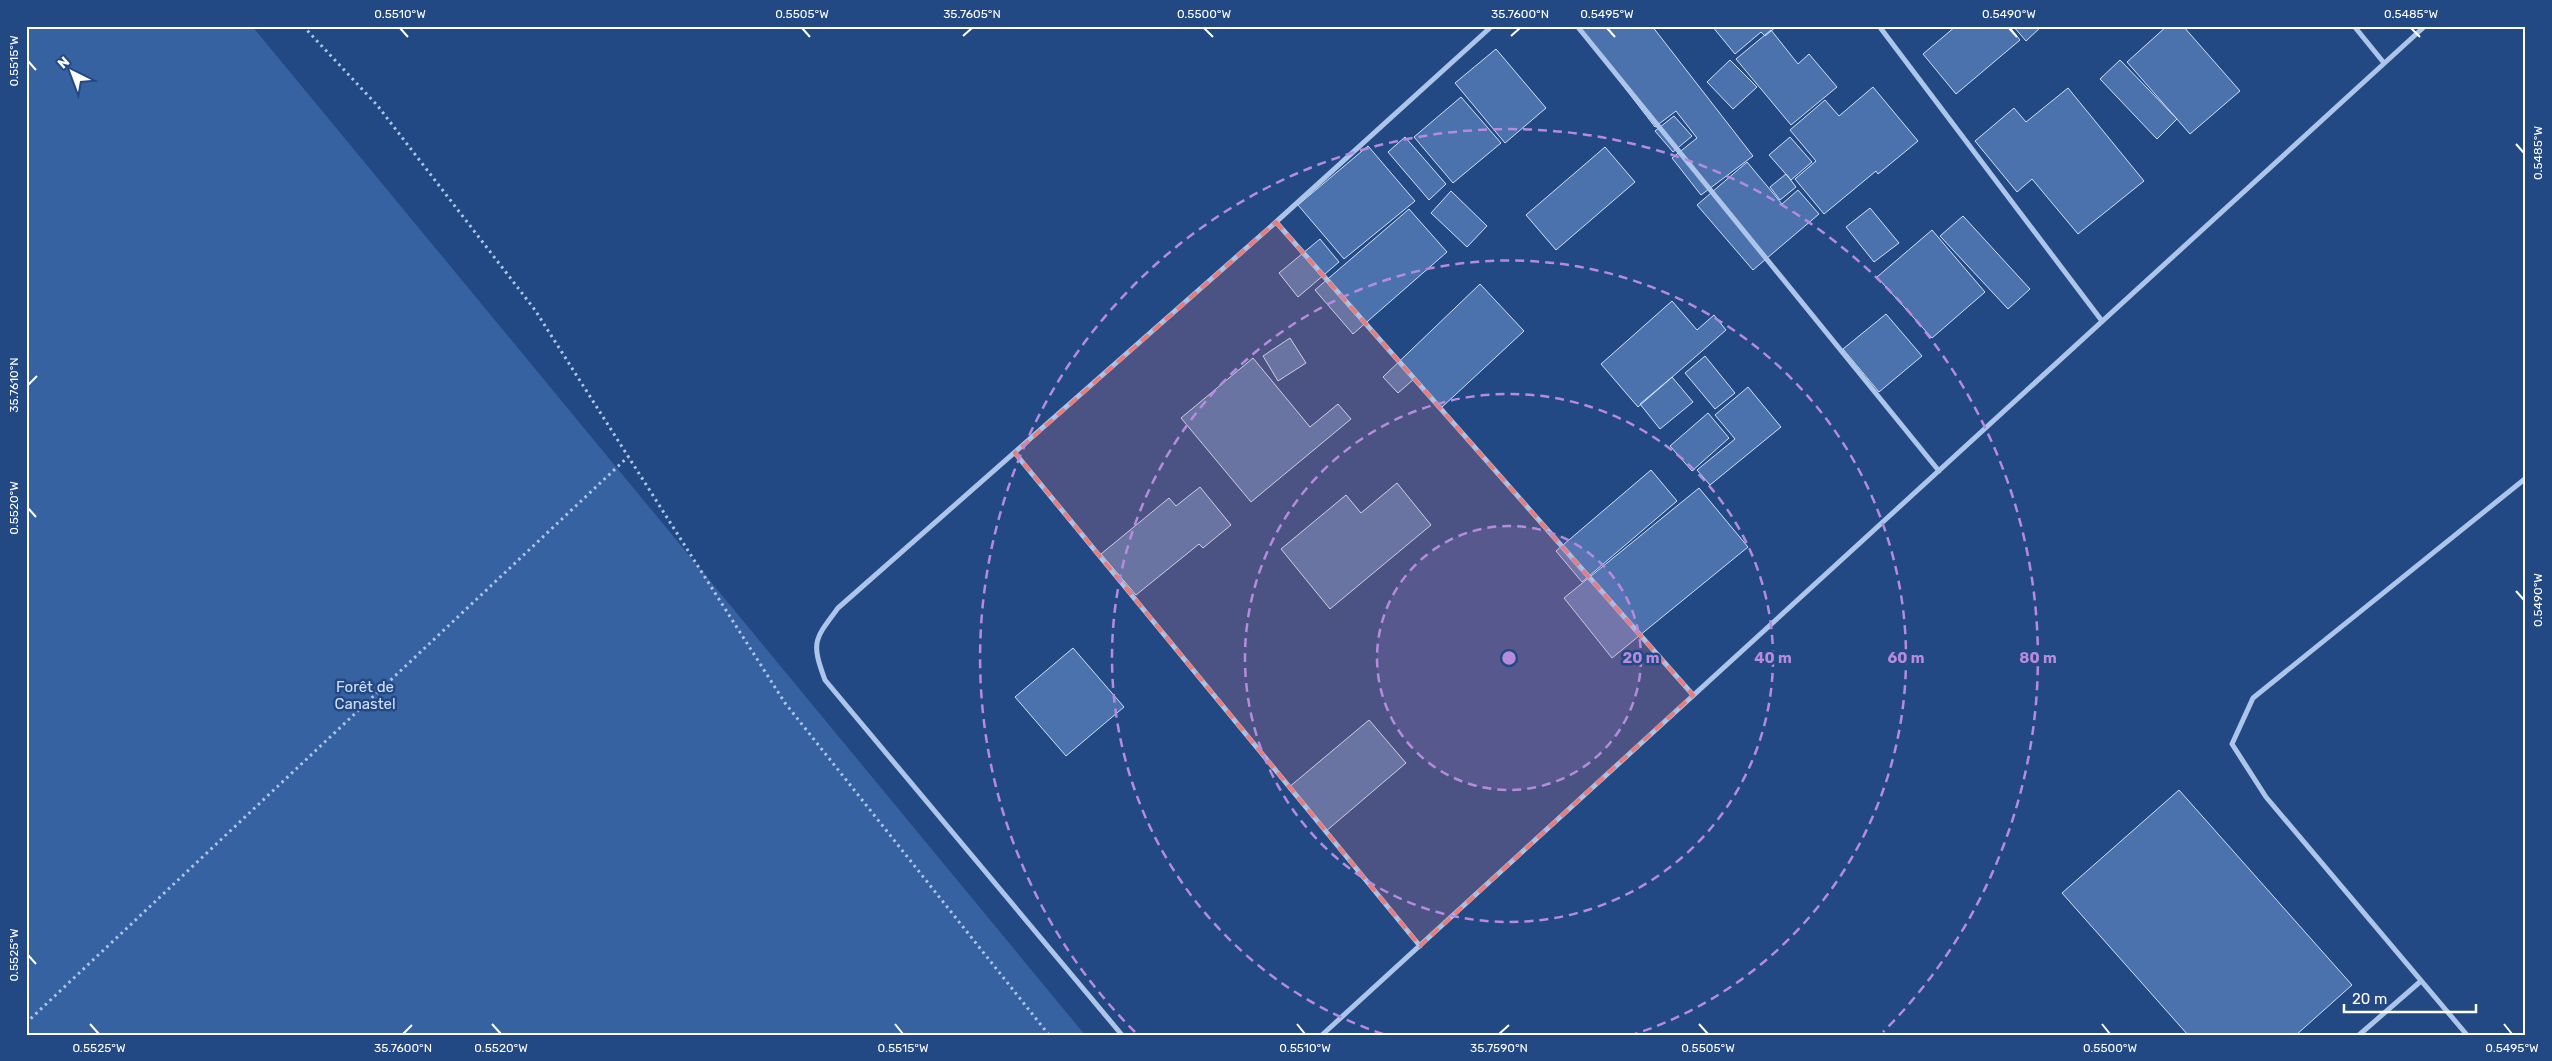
<svg xmlns="http://www.w3.org/2000/svg" width="2552" height="1061" font-family="Rubik,sans-serif">
	<style>
		.green { fill: #3762a2 }
		.building { fill: #4b72ad; stroke: #d0e0f7 }
		.lines { fill: none; stroke-linecap: round; stroke-linejoin: round }
		.path { stroke: #acc5e9; stroke-width: 3; stroke-dasharray: 2.5 4; stroke-linecap: butt }
		.street { stroke: #acc5e9; stroke-width: 5 }
		.marked { fill: #e67e7e; fill-opacity: 0.2; stroke: #e67e7e; stroke-width: 4; stroke-dasharray: 10 6; stroke-linejoin: round }
		.ticks { fill: none; stroke: #fff; stroke-width: 2 }
		.ring { fill: none; stroke: #b68bdc; stroke-width: 2.5; stroke-dasharray: 9 6 }
		.labels { text-anchor: middle; dominant-baseline: central; stroke-width: 5; stroke-linejoin: round; paint-order: stroke }
		.park-label { font-size: 15px; fill: #d0e0f7; stroke: #234985 }
		.centre { fill: #b68bdc; stroke: #234985; stroke-width: 2.5 }
		.ring-label { font-size: 15px; text-anchor: middle; font-weight: bold; fill: #b68bdc; stroke: #234985; stroke-width: 5; stroke-linejoin: round; paint-order: stroke }
		.neatline { fill: none; stroke: #fff; stroke-width: 2 }
		.ticks-label { font-size: 12px; text-anchor: middle; fill: #fff }
	</style>
	<rect width="100%" height="100%" fill="#234985"/>
	<!-- green -->
	<path class="green" d="M26,26H252L1085,1035H26Z"/>
	<!-- building -->
	<path class="building" d="M1577,26H1652L1753,156L1701,195L1672,158L1697,138L1676,111L1655,127Z
		M1712,26H1777L1765,36L1761,32L1735,54Z
		M1956,26H2009L2020,40L1956,94L1923,54Z
		M2013,26H2042L2026,41Z
		M2167,26H2183L2240,91L2190,134L2127,62Z
		M1771,30L1798,64L1809,54L1837,87L1791,125L1736,59Z
		M1496,49L1546,108L1505,143L1455,83Z
		M1730,60L1757,87L1733,109L1707,82Z
		M2120,60L2177,119L2157,139L2100,79Z
		M1873,87L1918,141L1878,174L1876,171L1824,214L1795,179L1816,161L1790,130L1825,100L1839,116Z
		M2068,88L2144,181L2078,234L2032,179L2017,192L1975,141L2014,108L2026,122Z
		M1461,97L1501,143L1453,183L1414,137Z
		M1674,116L1692,136L1673,152L1655,131Z
		M1405,137L1446,184L1429,200L1388,152Z
		M1790,137L1812,162L1791,180L1769,155Z
		M1368,146L1415,201L1344,259L1298,205Z
		M1605,147L1635,182L1556,250L1526,215Z
		M1747,162L1782,204L1798,190L1819,214L1753,270L1697,205Z
		M1786,174L1796,187L1780,200L1770,187Z
		M1451,191L1487,226L1467,247L1431,213Z
		M1870,208L1899,243L1874,262L1846,227Z
		M1409,209L1447,252L1353,334L1315,290Z
		M1963,216L2030,289L2008,309L1940,236Z
		M1932,230L1985,292L1932,338L1877,277Z
		M1320,239L1339,262L1298,297L1279,273Z
		M1480,284L1524,331L1441,408L1414,379L1398,393L1383,377Z
		M1672,301L1697,330L1714,315L1726,330L1638,407L1601,364Z
		M1886,314L1922,356L1879,392L1843,349Z
		M1290,338L1306,363L1278,381L1263,356Z
		M1705,356L1735,393L1715,409L1685,373Z
		M1253,358L1310,427L1338,404L1351,419L1251,502L1181,418Z
		M1672,377L1693,402L1660,429L1640,404Z
		M1748,387L1781,427L1710,485L1697,470L1735,439L1715,415Z
		M1708,413L1729,438L1692,471L1670,446Z
		M1651,470L1677,501L1582,582L1556,551Z
		M1397,483L1431,525L1330,609L1281,549L1346,495L1361,513Z
		M1200,487L1231,525L1203,548L1199,544L1136,595L1101,554L1169,498L1176,506Z
		M1699,488L1748,547L1612,658L1564,598Z
		M1073,648L1124,707L1066,756L1015,697Z
		M1369,720L1406,763L1325,832L1288,788Z
		M2179,790L2352,985L2296,1035H2188L2062,893Z"/>
	<g class="lines">
		<!-- path -->
		<path class="path" d="M303,26L377,105L535,310L785,703L1049,1035
			M26,1023L630,455"/>
		<!-- street -->
		<path class="street" d="M1577,26L1939,471
			M1879,26L2102,321
			M2354,26L2384,63
			M1276,222L1693,695
			M1015,453L1420,946
			M1122,1035L825,680C811,642 814,640 838,608L1276,222L1492,26
			M1322,1035L2425,26
			M2359,1035L2421,981
			M2467,1035L2266,797L2232,744L2253,698L2526,478"/>
	</g>
	<!-- marked area -->
	<path class="marked" d="M1276,222L1693,695L1420,946L1015,453Z"/>
	<!-- ticks -->
	<path class="ticks" d="M400,28L408,37M802,28L810,37M1204,28L1213,37M1607,28L1615,37M2009,28L2017,37M2411,28L2420,37M963,36L972,28M1511,36L1520,28M28,61L36,70M2516,144L2524,153M28,385L37,376M28,508L36,517M2516,591L2524,600M28,955L36,964M90,1024L99,1034M492,1024L501,1034M895,1024L903,1034M1297,1024L1305,1034M1699,1024L1708,1034M2102,1024L2110,1034M2504,1024L2512,1034M403,1034L412,1025M1499,1034L1509,1025"/>
	<!-- distance rings -->
	<circle cx="1509" cy="658" r="132" fill="#b68bdc" fill-opacity=".12"/>
	<g class="ring">
		<circle cx="1509" cy="658" r="132"/>
		<circle cx="1509" cy="658" r="264"/>
		<path d="M1383 1034A397 397 0 1 1 1635 1034"/>
		<path d="M1135 1032A529 529 0 1 1 1883 1032"/>
	</g>
	<g class="labels">
		<!-- park labels -->
		<g class="park-label">
			<text x="365" y="687">Forêt de<tspan x="365" dy="17">Canastel</tspan></text>
		</g>
	</g>
	<circle cx="1509" cy="658" r="8" class="centre"/>
	<g class="ring-label">
		<text x="1641" y="663">20 m</text>
		<text x="1773" y="663">40 m</text>
		<text x="1906" y="663">60 m</text>
		<text x="2038" y="663">80 m</text>
	</g>
	<!-- border -->
	<rect width="2552" height="1061" fill="none" stroke="#234985" stroke-width="55"/>
	<!-- north arrow -->
	<g transform="translate(72 72) rotate(318)" stroke="#234985" stroke-width="4" paint-order="stroke">
	<path d="M0-4L9 19L0 12L-9 19Z" fill="#ffffff"/>
	<text y="-8" font-size="14" font-weight="bold" text-anchor="middle" fill="#ffffff">N</text>
	</g>
	<!-- scale -->
	<path d="M2344 1004v8h132v-8" fill="none" stroke="#ffffff" stroke-width="2.5"/>
	<text x="2352" y="1004" font-size="15" fill="#ffffff" stroke="#234985" stroke-width="4" paint-order="stroke">20 m</text>
	<rect x="28" y="28" width="2496" height="1006" class="neatline"/>
	<g class="ticks-label">
		<text x="400" y="18">0.5510°W</text>
		<text x="802" y="18">0.5505°W</text>
		<text x="972" y="18">35.7605°N</text>
		<text x="1204" y="18">0.5500°W</text>
		<text x="1520" y="18">35.7600°N</text>
		<text x="1607" y="18">0.5495°W</text>
		<text x="2009" y="18">0.5490°W</text>
		<text x="2411" y="18">0.5485°W</text>
		<text transform="translate(14 61) rotate(-90)" y="4">0.5515°W</text>
		<text transform="translate(2538 153) rotate(-90)" y="4">0.5485°W</text>
		<text transform="translate(14 385) rotate(-90)" y="4">35.7610°N</text>
		<text transform="translate(14 508) rotate(-90)" y="4">0.5520°W</text>
		<text transform="translate(2538 600) rotate(-90)" y="4">0.5490°W</text>
		<text transform="translate(14 955) rotate(-90)" y="4">0.5525°W</text>
		<text x="99" y="1052">0.5525°W</text>
		<text x="403" y="1052">35.7600°N</text>
		<text x="501" y="1052">0.5520°W</text>
		<text x="903" y="1052">0.5515°W</text>
		<text x="1305" y="1052">0.5510°W</text>
		<text x="1499" y="1052">35.7590°N</text>
		<text x="1708" y="1052">0.5505°W</text>
		<text x="2110" y="1052">0.5500°W</text>
		<text x="2512" y="1052">0.5495°W</text>
	</g>
</svg>
